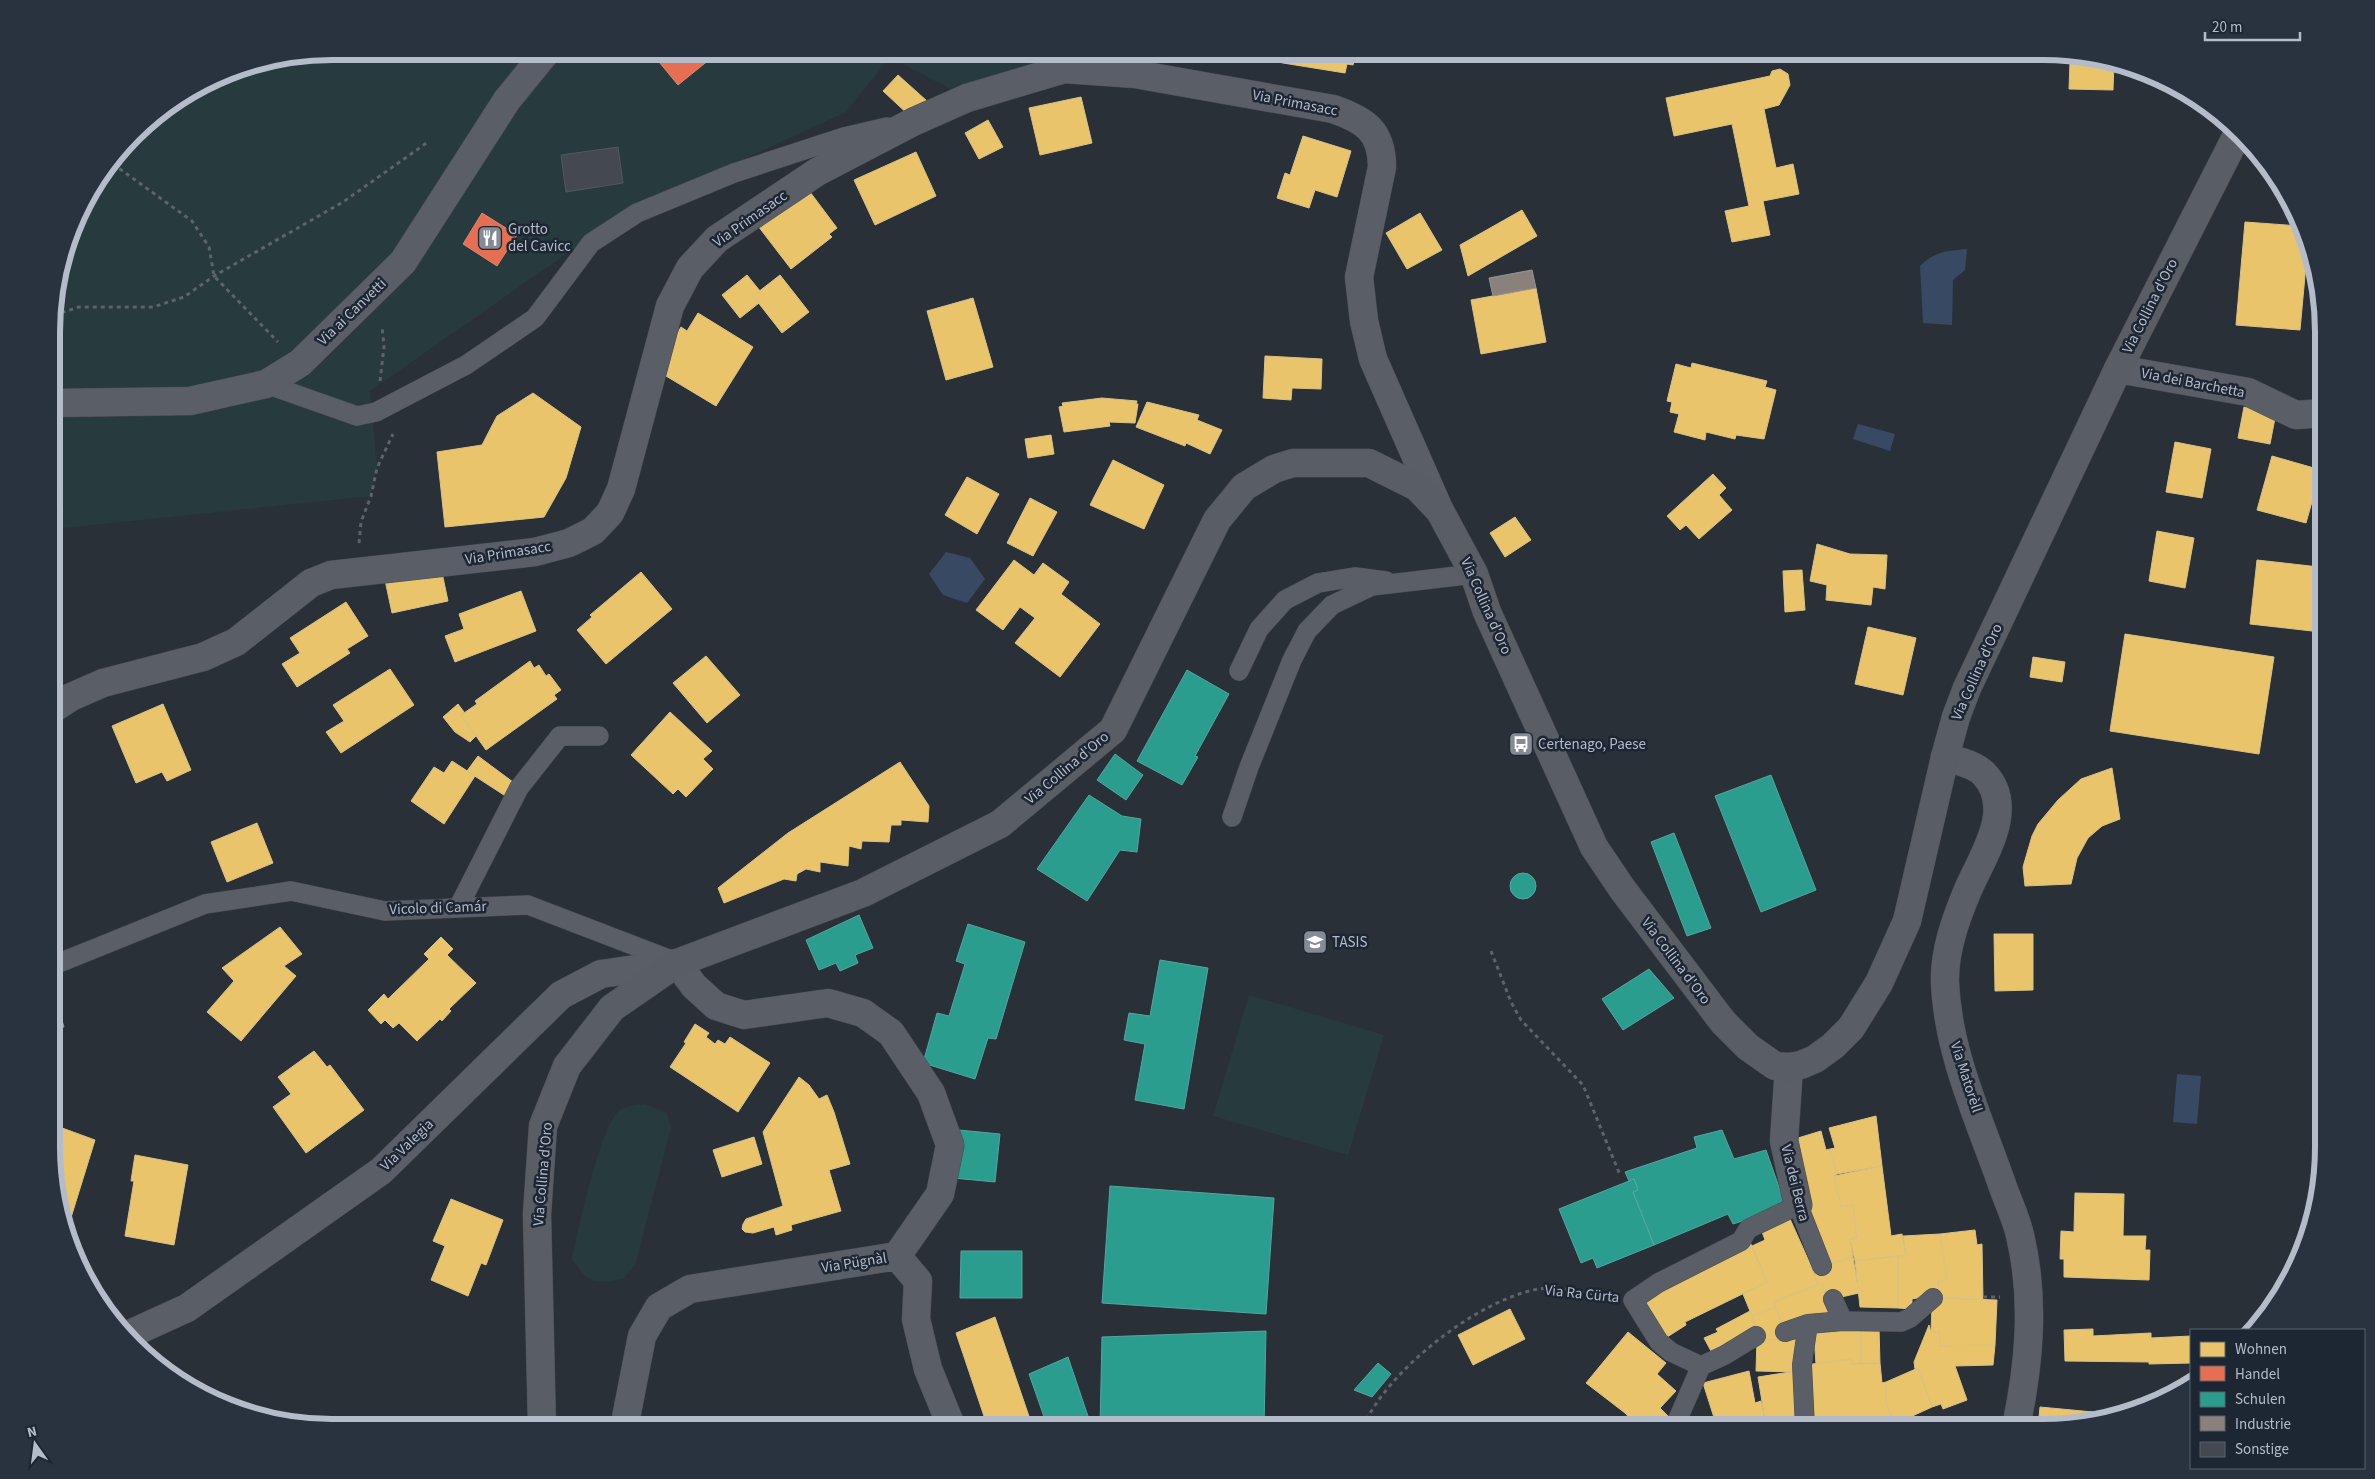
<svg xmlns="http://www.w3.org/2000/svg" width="2375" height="1479" font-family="'Source Sans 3',sans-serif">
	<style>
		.green { fill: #273a3e }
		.water { fill: #384963 }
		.homes { fill: #e9c46a; stroke: #d9c286 }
		.shops { fill: #e76f51; stroke: #d88675 }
		.schools { fill: #2a9d8f; stroke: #53a6a0 }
		.industry { fill: #8a817c; stroke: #979393 }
		.building { fill: #444950; stroke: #52575f }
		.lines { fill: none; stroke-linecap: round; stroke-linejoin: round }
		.lane-casing { stroke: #484c53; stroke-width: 20 }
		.street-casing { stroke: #484c53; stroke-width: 29 }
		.secondary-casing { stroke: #484c53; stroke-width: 29 }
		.path { stroke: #5d636a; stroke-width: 3; stroke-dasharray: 4 4; stroke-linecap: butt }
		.lane { stroke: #5a5e66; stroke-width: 19 }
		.street { stroke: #5a5e66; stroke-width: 28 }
		.secondary { stroke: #595d64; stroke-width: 28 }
		.labels { text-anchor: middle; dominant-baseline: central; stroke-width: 5; stroke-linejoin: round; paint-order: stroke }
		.street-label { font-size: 15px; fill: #b4bcc9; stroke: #1d2633 }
		.poi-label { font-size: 15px; fill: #b4bcc9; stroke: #1d2633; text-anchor: start }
		.rim { fill: none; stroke: #b4bcc9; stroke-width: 6 }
	</style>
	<rect width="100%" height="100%" fill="#2a3038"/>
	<!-- green -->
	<path class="green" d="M332,51H1095L1064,69L967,98L890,57L846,112L622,215L370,391L377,468L371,496L54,529V295L80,207L147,121L225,73Z
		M1249,995L1384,1035L1348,1155L1213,1116Z
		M645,1104L667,1113L671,1128L635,1265L623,1279C593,1284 588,1284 572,1259C578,1232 600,1125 619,1111C625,1106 637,1105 645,1104Z"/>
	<!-- water -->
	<path class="water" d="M1967,249L1965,270L1953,280L1952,325L1923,323L1920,266C1935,251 1947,251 1967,249Z
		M1858,424L1895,434L1890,451L1853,439Z
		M946,552L970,558L985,579L967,603L943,595L929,574Z
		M2177,1074L2201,1076L2197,1124L2173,1122Z"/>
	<!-- homes -->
	<path class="homes" d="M1226,51H1285L1283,63Z
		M1285,51H1356L1353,65L1347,64L1345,73L1283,63Z
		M2070,62L2114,63L2113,90L2069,89Z
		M1780,69L1788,74L1790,85L1779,105L1764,109L1776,168L1793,164L1799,194L1763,201L1770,235L1732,242L1725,211L1749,206L1732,124L1674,136L1666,98L1770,76L1772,71Z
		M898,75L927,101L912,118L883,91Z
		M1081,97L1092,143L1040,155L1029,108Z
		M988,120L1003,147L979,159L965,133Z
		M1303,136L1351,151L1337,197L1315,190L1309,208L1277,198L1285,173L1290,175Z
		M916,152L936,196L875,225L854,180Z
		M807,188L837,228L829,234L832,237L791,269L758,226Z
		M1522,210L1537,236L1468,276L1460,245Z
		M1420,213L1442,250L1407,269L1386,233Z
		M2245,222L2300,226L2308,243L2300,330L2236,325Z
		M747,275L760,291L753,296L759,303L740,318L722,295Z
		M780,275L809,312L782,333L753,296Z
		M1536,288L1546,342L1481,354L1471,300Z
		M973,298L993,367L946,380L927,311Z
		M698,313L753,347L716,406L661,373L671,357L665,353L681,327L687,331Z
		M1265,356L1322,359L1321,389L1292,388L1291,400L1263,398Z
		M1692,363L1767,381L1765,387L1776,390L1764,439L1736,435L1735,439L1706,432L1705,440L1674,432L1679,414L1670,412L1672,402L1667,401L1676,364L1691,368Z
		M533,393L581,427L566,478L544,517L445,527L437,452L482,445L497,416Z
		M1102,398L1137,401L1136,404H1138L1135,423L1109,422L1110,426L1064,432L1059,407L1063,406L1062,403Z
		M1147,402L1199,415L1197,420L1222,430L1210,454L1186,443L1185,446L1136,427Z
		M2244,407L2276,413L2270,444L2238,438Z
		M1051,435L1054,454L1028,458L1025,439Z
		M2175,442L2211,449L2202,498L2166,492Z
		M2272,456L2321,470L2306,523L2257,510Z
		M1113,460L1164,485L1144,529L1090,505Z
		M1713,474L1726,488L1719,495L1732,510L1699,539L1686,525L1680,530L1667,516Z
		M967,477L999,494L977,534L945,515Z
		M1030,498L1057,512L1033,556L1007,543Z
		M1515,517L1531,540L1505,557L1490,533Z
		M2157,531L2194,538L2185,588L2149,581Z
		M1817,544L1850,554L1887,555L1885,589L1873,587L1871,605L1826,600L1827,585L1810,581Z
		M1014,560L1034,575L1043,563L1069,582L1061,594L1100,624L1060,677L1015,643L1035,618L1020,607L1003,630L976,610Z
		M2257,560L2319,567L2312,631L2250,624Z
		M441,568L448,601L392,613L385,580Z
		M1802,570L1805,610L1785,612L1783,571Z
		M641,572L672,609L606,664L577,630L592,617L590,615Z
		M521,591L536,631L455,662L445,636L464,629L459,614Z
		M346,602L368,636L347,649L350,653L297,687L282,664L300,653L290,638Z
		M1868,627L1916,638L1903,695L1855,684Z
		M2125,634L2274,657L2259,754L2110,731Z
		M706,656L740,695L707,723L673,683Z
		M2033,657L2065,662L2062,682L2030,677Z
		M530,661L534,668L539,665L546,676L549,674L561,690L554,695L557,699L486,750L461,715L477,704L475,701Z
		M390,669L414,705L341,753L326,732L344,721L333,705Z
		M163,704L191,770L167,781L162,772L136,783L112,726Z
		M458,704L464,712L461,715L476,736L470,742L455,732L443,717Z
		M670,712L712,751L703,759L713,769L686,797L678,789L673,794L631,755Z
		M478,756L517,785L507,797L467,771Z
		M452,761L475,776L444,824L411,801L434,767L444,773Z
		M900,762L929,806L928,822L901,820V825H891L889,842L862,841L861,849L849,846L848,866L820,862V872L806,869L797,874L796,881L784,879L724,903L718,888L788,833Z
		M2112,768L2120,819L2102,826L2088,838L2077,858L2071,884L2025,886L2023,867L2032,836L2038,824L2058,800L2081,779Z
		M257,823L273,863L227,882L211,842Z
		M280,927L302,954L284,966L296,976L241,1041L207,1012L234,981L222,968Z
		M1994,934H2033V990L1995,991Z
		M441,937L453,949L447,955L476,983L449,1009L451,1011L442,1021L440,1019L417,1041L399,1023L393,1028L385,1020L381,1024L368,1010L384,994L388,999L429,959L424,954Z
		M695,1024L709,1033L706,1037L715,1044L718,1040L725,1044L730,1037L770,1063L738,1112L670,1067L686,1043L684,1042Z
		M314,1051L327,1067L330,1065L364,1110L306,1153L273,1107L291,1094L278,1077Z
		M799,1077L809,1085L819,1099L827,1095L834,1112L850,1164L829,1170L841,1211L791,1225L792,1230L776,1235L774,1227L753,1233L745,1232L742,1229L743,1224L746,1219L783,1206L763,1132Z
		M1876,1116L1882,1166L1837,1174L1830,1149L1835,1148L1829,1128Z
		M54,1125L95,1140L69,1224L63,1222L54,1184Z
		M1821,1131L1826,1150L1830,1149L1837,1174L1834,1176L1841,1207L1853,1205L1857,1238L1850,1239L1853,1257L1827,1265L1788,1141Z
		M754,1137L762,1164L722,1177L713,1150Z
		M135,1155L188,1165L174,1245L125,1236L134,1181H131Z
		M1882,1166L1891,1236L1902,1234L1906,1255L1855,1261L1850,1239L1857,1238L1853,1205L1841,1207L1834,1176Z
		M2075,1193L2124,1194L2123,1236H2146L2145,1250H2150L2149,1280L2064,1277V1259H2060L2061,1231L2074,1232Z
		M451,1199L503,1220L486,1265L481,1263L468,1296L431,1280L445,1246L433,1241Z
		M1790,1219L1812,1268L1818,1285L1776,1301L1774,1302L1776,1307L1752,1316L1743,1294L1767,1282L1752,1246L1765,1240L1761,1229Z
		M1975,1230L1977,1245L1982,1244L1983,1300L1947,1298L1934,1307L1939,1294L1938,1281L1947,1279L1940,1234Z
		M1940,1234L1947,1279L1938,1281L1939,1294L1912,1299V1309L1898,1308V1256L1906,1255L1903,1236Z
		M1750,1242L1767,1282L1685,1322L1686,1325L1664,1339L1645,1300Z
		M1898,1256V1308L1860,1307L1855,1261Z
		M1853,1257L1859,1293L1828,1300L1822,1283L1818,1285L1812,1268Z
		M1822,1283L1833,1312L1783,1327L1774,1302Z
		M1947,1298L1997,1300L1995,1345L1940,1346L1939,1332H1931L1932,1307Z
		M1776,1307L1787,1340L1757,1339V1329L1752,1316Z
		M1510,1309L1525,1339L1473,1365L1458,1335Z
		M1750,1311L1756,1327L1711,1351L1704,1338L1718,1332L1716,1329Z
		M995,1317L1033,1428H988L956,1333Z
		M1929,1325L1931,1332H1939L1940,1346L1995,1345L1993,1365L1955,1366L1967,1400L1943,1409L1941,1404L1932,1407L1918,1368L1915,1369L1914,1362Z
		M1819,1326L1861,1328V1363L1851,1364V1359L1816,1364L1814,1336Z
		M1861,1328H1879L1880,1363H1861Z
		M2093,1329V1336L2151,1333V1338L2191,1336V1363L2149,1364V1362L2065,1361L2064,1330Z
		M1628,1332L1666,1363L1657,1374L1676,1391L1660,1408L1668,1416L1656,1427H1638L1625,1413L1586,1383Z
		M1757,1339L1801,1340L1800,1372L1756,1371Z
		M1851,1359V1364L1880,1363L1882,1383L1886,1382V1403L1895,1424L1866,1425V1427H1807L1804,1365Z
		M1918,1368L1932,1407L1895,1424L1886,1403V1382Z
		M1749,1371L1755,1403L1761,1401L1765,1420L1738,1422L1717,1427L1703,1383Z
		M1790,1372H1800L1803,1427H1761L1760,1420H1765L1758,1377Z
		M2040,1407L2125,1415L2116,1418L2061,1427H2038Z
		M1760,1420L1761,1427H1717L1738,1422Z"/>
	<!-- shops -->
	<path class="shops" d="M650,51H720L678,85Z
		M482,213L517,235L497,266L463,244Z"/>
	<!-- schools -->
	<path class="schools" d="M1187,670L1229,694L1195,756L1198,757L1182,785L1137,761Z
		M1115,754L1143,775L1126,800L1097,780Z
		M1771,775L1816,890L1761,912L1715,796Z
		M1089,795L1122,816L1141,819L1137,852L1120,850L1087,901L1037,869Z
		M1674,833L1711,928L1687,936L1651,842Z
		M1510 886a13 13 0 1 1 26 0a13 13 0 1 1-26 0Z
		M859,915L873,948L855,955L858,963L840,971L836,963L819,970L806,940Z
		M968,924L1025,942L996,1039L988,1038L975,1079L923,1063L937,1013L949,1016L965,964L956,961Z
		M1160,960L1208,968L1184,1109L1135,1100L1145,1044L1124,1040L1129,1013L1150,1016Z
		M1649,969L1674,998L1623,1030L1602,999Z
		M959,1130L1000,1134L995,1182L953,1178Z
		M1722,1130L1734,1159L1766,1150L1786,1207L1733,1224L1728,1214L1654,1245L1633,1192L1638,1190L1634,1179L1629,1181L1625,1172L1697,1148L1694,1137Z
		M1634,1179L1638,1190L1633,1192L1654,1245L1597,1268L1593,1258L1581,1263L1559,1209Z
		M1110,1186L1274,1198L1266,1314L1102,1303Z
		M961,1251H1022V1298H960Z
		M1266,1331L1264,1427H1100L1102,1337Z
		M1068,1357L1091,1425L1086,1427L1048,1428L1029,1374Z
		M1378,1363L1391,1374L1372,1397L1354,1390Z"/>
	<!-- industry -->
	<path class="industry" d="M1532,270L1536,288L1493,296L1489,278Z
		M54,1000H56L64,1027L54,1030Z"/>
	<!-- building -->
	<path class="building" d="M618,147L623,183L566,192L561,155Z"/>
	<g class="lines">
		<defs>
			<path id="lane" d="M266,384L357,416L376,412L466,365L535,318L591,243L637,213L734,173L844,137L887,127
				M1239,671L1259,629L1285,600L1318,583L1355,577L1386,581
				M1232,817L1249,767L1292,660L1307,631L1332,605L1372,586L1474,574
				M458,908L519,788L560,736H599
				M54,965L205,904L291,891L385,911L528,905L674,961
				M1843,1321L1901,1322L1910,1318L1933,1298
				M1785,1332L1808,1324
				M1701,1366L1725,1355L1756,1336
				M1670,1427L1677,1421L1701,1366L1671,1352L1659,1342L1633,1300L1658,1283L1741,1241L1748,1229L1798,1205L1822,1266
				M1805,1427L1802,1365L1808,1324L1843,1321L1833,1299"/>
			<path id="street" d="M2118,369L2248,392L2296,415L2323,413
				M54,403L190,401L266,384L300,363L403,262L507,100L547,51
				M54,708L71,697L103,683L203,657L236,642L311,583L331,575L535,552L569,543L593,531L610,513L621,489L670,306L690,268L717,239L817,172L913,122L967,98L1064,69L1135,74L1333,109C1365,120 1382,131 1382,167L1359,277L1364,321L1373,359L1439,509
				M1945,757C1957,761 1974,764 1983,773C2018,808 1981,858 1967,892C1955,921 1944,952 1945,983C1948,1055 1981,1123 2004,1190C2010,1206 2018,1223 2021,1240C2035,1302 2029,1365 2016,1427
				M1789,1067L1784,1141L1798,1205
				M897,1256L918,1281L916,1319L928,1369L952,1428
				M130,1334L187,1308L381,1171L561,995L601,974L677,963L694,986L716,1006L744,1015L828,1003L863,1013L891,1033L931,1093L950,1145L940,1194L897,1256L690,1289L659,1307L642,1336L624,1428"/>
			<path id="secondary" d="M542,1428L537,1214L543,1126L567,1066L612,1008L677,963L863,893L1000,824L1113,730L1217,520L1244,487L1274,469L1293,463H1369L1417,487L1440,511L1474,574L1487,612L1594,847L1623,890L1723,1022L1748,1047L1775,1066L1789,1067L1801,1065L1815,1059L1833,1046L1851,1028L1879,983L1907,921L1945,757L1956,717L1967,688L2118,369L2238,133"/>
		</defs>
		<!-- lane casing -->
		<use href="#lane" class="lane-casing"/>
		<!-- street casing -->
		<use href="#street" class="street-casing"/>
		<!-- secondary casing -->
		<use href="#secondary" class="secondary-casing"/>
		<!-- path -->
		<path class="path" d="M113,164L192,221L209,247L214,276L278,342
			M54,315L79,307H153L184,297L214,276L343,202L428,142
			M380,381L384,347L382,326
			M359,543L361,522L371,496L377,468L393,434
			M1491,951L1511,1002L1521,1020L1583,1085L1620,1175
			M1983,1297H2000
			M1363,1427C1387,1371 1478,1299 1539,1289C1560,1285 1586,1294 1607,1296"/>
		<!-- lane -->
		<use href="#lane" class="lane"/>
		<!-- street -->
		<use href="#street" class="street"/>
		<!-- secondary -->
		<use href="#secondary" class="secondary"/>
	</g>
	<!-- icons -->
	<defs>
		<symbol id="restaurant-square" viewBox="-11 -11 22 22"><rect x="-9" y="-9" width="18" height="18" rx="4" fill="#848b96" stroke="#1d2633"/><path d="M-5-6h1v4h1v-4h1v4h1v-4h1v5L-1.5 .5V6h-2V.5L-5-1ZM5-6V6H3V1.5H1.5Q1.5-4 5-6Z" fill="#fff"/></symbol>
		<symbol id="bus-square" viewBox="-11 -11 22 22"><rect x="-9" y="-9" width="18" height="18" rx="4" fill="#848b96" stroke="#1d2633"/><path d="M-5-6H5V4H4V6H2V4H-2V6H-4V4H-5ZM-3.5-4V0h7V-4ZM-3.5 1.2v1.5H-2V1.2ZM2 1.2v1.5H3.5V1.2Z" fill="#fff"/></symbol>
		<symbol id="school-square" viewBox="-11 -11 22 22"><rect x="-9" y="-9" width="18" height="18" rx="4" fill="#848b96" stroke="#1d2633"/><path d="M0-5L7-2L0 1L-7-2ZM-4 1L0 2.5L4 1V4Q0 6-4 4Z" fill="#fff"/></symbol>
	</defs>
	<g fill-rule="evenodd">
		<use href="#restaurant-square" x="476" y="224" width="28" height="28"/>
		<use href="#bus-square" x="1507" y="730" width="28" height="28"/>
		<use href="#school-square" x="1301" y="928" width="28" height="28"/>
	</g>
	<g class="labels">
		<!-- street labels -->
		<g class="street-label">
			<text transform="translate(1295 103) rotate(11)">Via Primasacc</text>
			<text transform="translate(750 219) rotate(-35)">Via Primasacc</text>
			<text transform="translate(2150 306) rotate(-63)">Via Collina d'Oro</text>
			<text transform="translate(352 312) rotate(-44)">Via ai Canvetti</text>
			<text transform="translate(2193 383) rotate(11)">Via dei Barchetta</text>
			<text transform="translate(508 553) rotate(-9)">Via Primasacc</text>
			<text transform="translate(1486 606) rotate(66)">Via Collina d'Oro</text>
			<text transform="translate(1977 672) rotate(-66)">Via Collina d'Oro</text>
			<text transform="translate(1067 768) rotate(-40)">Via Collina d'Oro</text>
			<text transform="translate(438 908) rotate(-2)">Vicolo di Camár</text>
			<text transform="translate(1676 961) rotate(53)">Via Collina d'Oro</text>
			<text transform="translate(1966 1077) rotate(72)">Via Matorèll</text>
			<text transform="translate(407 1145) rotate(-44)">Via Valegia</text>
			<text transform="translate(543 1174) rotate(-85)">Via Collina d'Oro</text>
			<text transform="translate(1795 1183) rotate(76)">Via dei Berra</text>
			<text transform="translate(854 1263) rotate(-9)">Via Pügnàl</text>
			<text transform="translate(1582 1294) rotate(6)">Via Ra Cürta</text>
		</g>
		<!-- poi labels -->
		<g class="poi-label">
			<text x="508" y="229">Grotto<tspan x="508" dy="17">del Cavicc</tspan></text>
			<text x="1538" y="744">Certenago, Paese</text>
			<text x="1332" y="942">TASIS</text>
		</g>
	</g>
	<!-- crop -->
	<path d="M0 0H2375V1479H0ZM332 60H2043A272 272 0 0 1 2315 332V1147A272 272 0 0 1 2043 1419H332A272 272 0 0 1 60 1147V332A272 272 0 0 1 332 60Z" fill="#29323f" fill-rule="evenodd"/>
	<path class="rim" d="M332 60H2043A272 272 0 0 1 2315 332V1147A272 272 0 0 1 2043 1419H332A272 272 0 0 1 60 1147V332A272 272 0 0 1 332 60Z"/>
	<!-- legend -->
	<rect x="2190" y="1329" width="175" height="140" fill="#1d2633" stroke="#59626f"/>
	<rect x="2200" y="1342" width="25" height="15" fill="#e9c46a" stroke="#59626f"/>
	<text x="2235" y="1354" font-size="15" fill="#b4bcc9">Wohnen</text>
	<rect x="2200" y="1366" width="25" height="15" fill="#e76f51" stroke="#59626f"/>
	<text x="2235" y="1379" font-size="15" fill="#b4bcc9">Handel</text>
	<rect x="2200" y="1392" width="25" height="15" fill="#2a9d8f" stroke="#59626f"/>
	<text x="2235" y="1404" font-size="15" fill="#b4bcc9">Schulen</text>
	<rect x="2200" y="1416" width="25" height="15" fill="#8a817c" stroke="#59626f"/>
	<text x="2235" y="1429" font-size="15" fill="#b4bcc9">Industrie</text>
	<rect x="2200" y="1442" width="25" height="15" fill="#444950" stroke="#59626f"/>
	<text x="2235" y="1454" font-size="15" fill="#b4bcc9">Sonstige</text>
	<!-- north arrow -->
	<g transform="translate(35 1444) rotate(346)" stroke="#1d2633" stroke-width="4" paint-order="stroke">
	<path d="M0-4L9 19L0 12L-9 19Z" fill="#b4bcc9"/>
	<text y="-8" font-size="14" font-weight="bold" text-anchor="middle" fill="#b4bcc9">N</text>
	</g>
	<!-- scale -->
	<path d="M2205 32v8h95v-8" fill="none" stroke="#b4bcc9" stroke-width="2.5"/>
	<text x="2212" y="32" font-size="15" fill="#b4bcc9" stroke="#1d2633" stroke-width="4" paint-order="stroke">20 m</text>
</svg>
